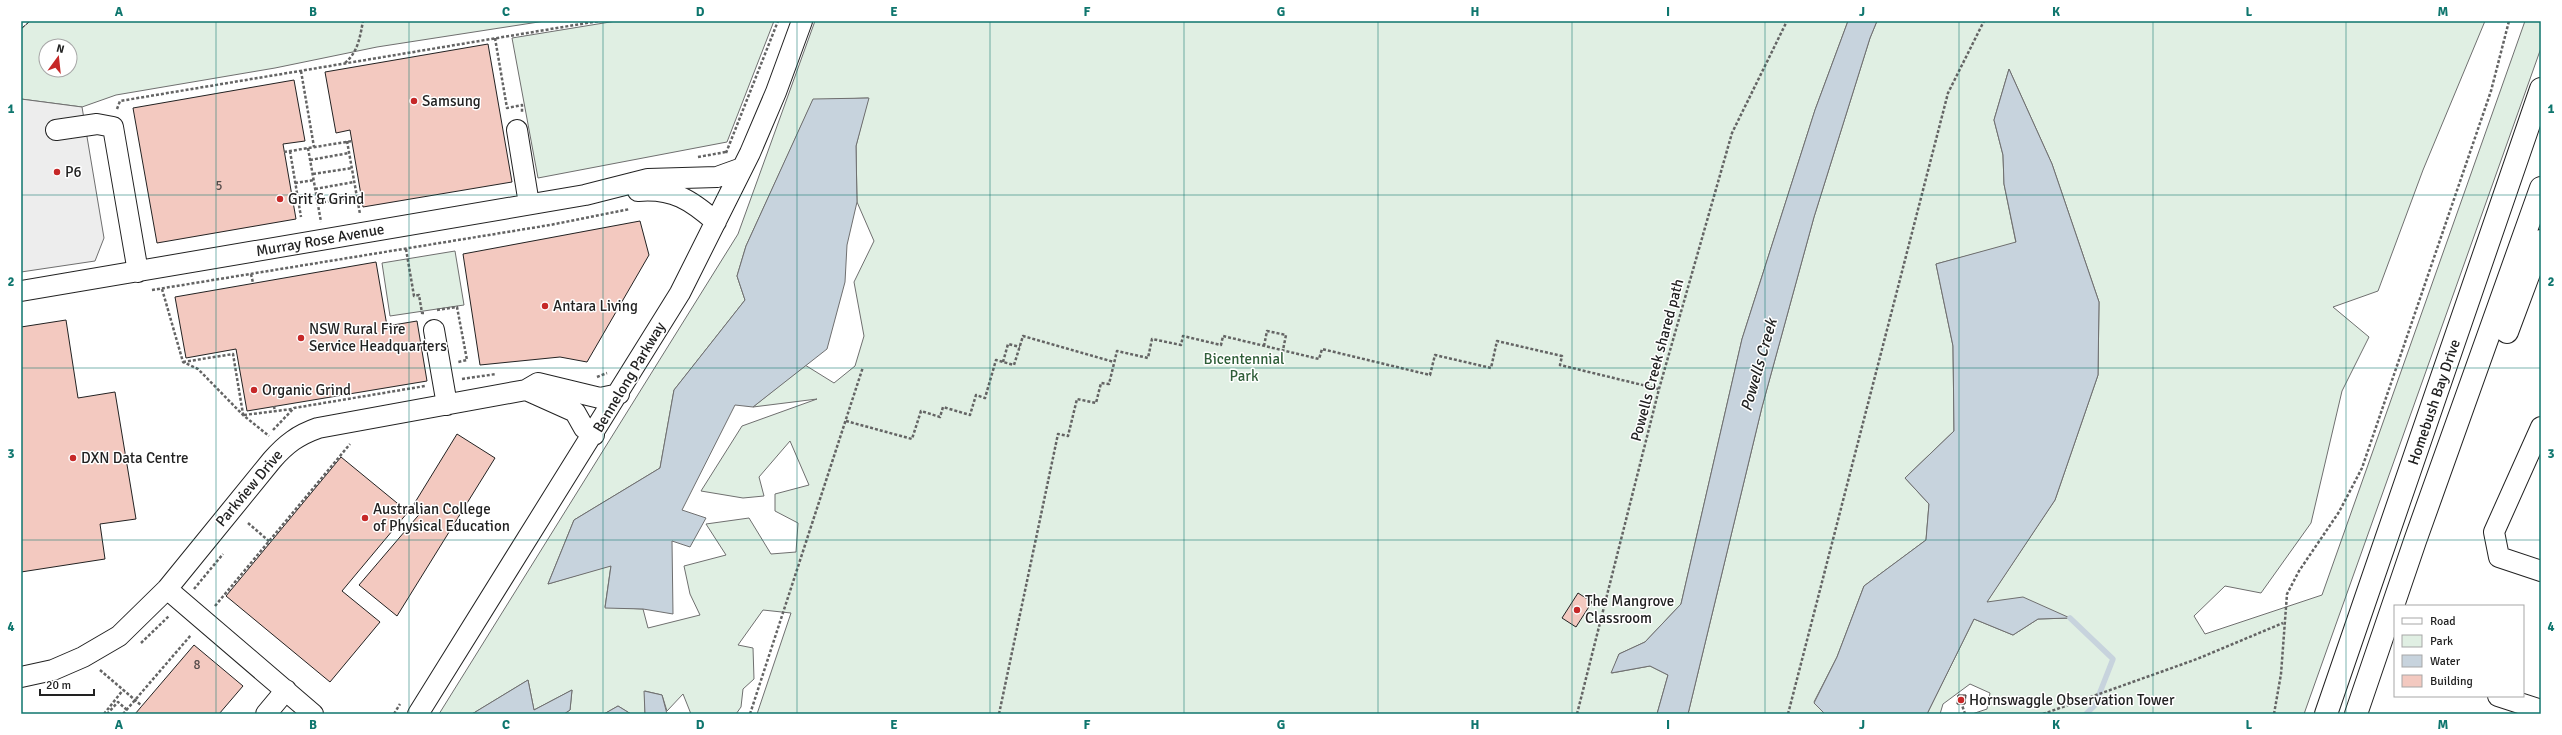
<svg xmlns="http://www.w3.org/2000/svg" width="2562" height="735" font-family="Signika,sans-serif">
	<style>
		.green { fill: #e0efe3; stroke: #6f6f6f; fill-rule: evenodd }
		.parking { fill: #ededed; stroke: #6f6f6f }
		.water { fill: #c7d3dd; stroke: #6f6f6f }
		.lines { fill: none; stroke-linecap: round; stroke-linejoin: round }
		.stream { stroke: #c7d3dd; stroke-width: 5.5 }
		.building { fill: #f3c9c0; stroke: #222 }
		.minor-casing { stroke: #222; stroke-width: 22 }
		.highway-casing { stroke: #222; stroke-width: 24 }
		.path { stroke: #646464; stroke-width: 2.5; stroke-dasharray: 3 2; stroke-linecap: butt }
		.minor { stroke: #fff; stroke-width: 20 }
		.highway { stroke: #fff; stroke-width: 22 }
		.fence { stroke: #222; stroke-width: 1; stroke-dasharray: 5 2; stroke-linecap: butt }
		.grid { fill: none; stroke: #0f766e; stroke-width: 1; stroke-opacity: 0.55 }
		.poi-dot { fill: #c62828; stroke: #fff; stroke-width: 1.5 }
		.labels { text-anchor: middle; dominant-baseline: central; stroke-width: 3; stroke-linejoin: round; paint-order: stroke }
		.number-label { font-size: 13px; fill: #564c4a }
		.poi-label { font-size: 15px; fill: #222; stroke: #fff; text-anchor: start }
		.street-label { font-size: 15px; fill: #222; stroke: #fff }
		.park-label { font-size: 15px; fill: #2f5e38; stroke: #fff }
		.water-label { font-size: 16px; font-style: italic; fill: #222; stroke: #fff }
		.neatline { fill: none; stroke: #0f766e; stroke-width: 1.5 }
		.grid-label { font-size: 13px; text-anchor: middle; font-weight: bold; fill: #0f766e }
	</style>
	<rect width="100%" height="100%" fill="#fff"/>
	<!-- green -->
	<path class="green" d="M30,21H545L377,47L275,68L116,95L82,107L21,99V29ZM46,46H70V70H46Z
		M616,21H774L727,142L538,178L512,38Z
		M815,21H1848L1815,110L1742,339L1681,604L1645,642L1619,654L1612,673L1650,666L1668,675L1657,714H757L791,613L763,610L738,645L753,648L754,679L743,689L741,707L736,714H691L683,694L667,711L662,695L645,691V714H631L618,706L604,714H564L570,710L572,690L534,710L528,680L472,714H439L738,234ZM868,98L856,146L857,202L874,241L854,282L864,336L855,366L834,383L805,365L753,407L817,399L742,426L701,491L743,498L764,496L759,477L790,441L809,485L775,494V511L798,523L796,552L771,554L749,518L706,524L726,555L684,566L690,594L700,615L648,628L643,609L605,607L611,565L548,584L574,520L660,468L674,390L745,300L737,276L746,246L813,100Z
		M1877,21H2485L2423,170L2378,291L2333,307L2369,337L2342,391L2311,523L2261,593L2225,586L2194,616L2205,634L2322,595L2525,21H2541V48L2304,714H1972L1987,709L1990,693L1970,684L1943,704L1940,714H1927L1974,619L2013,635L2038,619L2069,618L1986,603L2055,500L2098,375L2099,302L2052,164L2009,69L1994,120L2003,155L2004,184L2016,243L1936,264L1953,346L1954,431L1905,478L1929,504L1926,540L1864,586L1837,657L1814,702L1825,714H1688L1762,407L1814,217L1870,38Z
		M455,251L464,305L390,316L382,263Z"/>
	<!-- parking -->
	<path class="parking" d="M21,99L82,107L104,238L95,261L21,272Z"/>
	<!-- water -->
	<path class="water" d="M1848,21H1877L1870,38L1814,217L1762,407L1688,714H1657L1668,675L1650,666L1611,673L1619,654L1645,642L1681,604L1742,339L1815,110Z
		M2009,69L2052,164L2099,302L2098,375L2055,500L1987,602L2023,597L2070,618L2038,619L2013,635L1974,619L1927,714H1825L1814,703L1837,657L1864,586L1926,540L1929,504L1905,478L1954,431L1953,346L1936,264L2016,242L2004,184L2003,155L1994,120Z
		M869,98L856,146L857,202L847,245L845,282L827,349L753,407L735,405L682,510L706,518L690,547L672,541L673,614L643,609L605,608L611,566L548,584L574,520L660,468L674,390L745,300L737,276L746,246L813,99Z
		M528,680L534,710L572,690L570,710L564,714H472Z
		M644,691L662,695L667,714H645Z
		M618,706L631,714H604Z"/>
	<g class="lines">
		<!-- stream -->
		<path class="stream" d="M2070,618L2113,659L2095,705L2086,714"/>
	</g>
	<!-- building -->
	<path class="building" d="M488,44L512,182L363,207L350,130L336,133L325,72Z
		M294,80L305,141L283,144L296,219L157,243L133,108Z
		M640,221L649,255L587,362L560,357L480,365L463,254Z
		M376,262L387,326L417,321L427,381L247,411L236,349L186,358L175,297Z
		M66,320L78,398L115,392L136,519L100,524L105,559L21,572V327Z
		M457,434L495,458L397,616L359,585L423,510L414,504Z
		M341,457L408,512L342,591L380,622L330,682L226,596Z
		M1578,593L1592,602L1576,627L1562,618Z
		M194,645L243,686L219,714H135Z
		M1958,695H1966L1965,704H1957Z"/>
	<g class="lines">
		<defs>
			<path id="minor" d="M56,130L97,124L113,127L138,272
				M517,130L529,204
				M638,191C673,188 691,200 716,222
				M21,291L585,195L648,179L717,177L742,168
				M434,330L447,405
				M526,390L575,412L584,428L594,435
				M2541,427L2494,532L2499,557L2541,571
				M167,589L313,714
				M21,677L53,670L83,657L119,636L167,589L272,460C286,444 298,435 318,428L526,390L538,383L600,398L619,394
				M2498,696L2541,710
				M266,714L286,690
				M418,714L680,293L750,153L776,92L802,21"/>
			<path id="highway" d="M2507,332L2541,241
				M2326,714L2541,89
				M2356,714L2415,541L2541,188"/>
		</defs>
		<!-- minor casing -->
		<use href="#minor" class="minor-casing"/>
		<!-- highway casing -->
		<use href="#highway" class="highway-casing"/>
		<!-- path -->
		<path class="path" d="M495,38L507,108L522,105V112
			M345,63C358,52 360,37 363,21
			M301,71L314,147
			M117,109L120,101L599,21
			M347,141L360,214
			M308,148L321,222
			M290,151L301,217
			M284,152L352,141
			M726,153L778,21
			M698,157L726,152
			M310,160L349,153
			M313,174L352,168
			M295,183L314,180
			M315,189L354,182
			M318,203L357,197
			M406,249L414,296L419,295L422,313H424
			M251,274L253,283
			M162,289L183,362L198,369L243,415L269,436
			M152,290L550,225L630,209
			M437,310L457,307L467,360L458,362
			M1264,346L1267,331L1286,335L1283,350
			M183,362L233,354L243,414
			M1003,362L1008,344L1020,347
			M597,377L607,373
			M462,379L496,374
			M274,406L275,412
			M244,415L292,409
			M846,421L912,439L921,411L940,417L943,407L970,415L976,395L985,398L996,360L1014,365L1023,336L1114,362
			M273,430L294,408L425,386
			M248,523L270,542
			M194,589L223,554
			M215,606L350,444
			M141,643L169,616
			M100,670L142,706
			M1960,702L1959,698H1964L1963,702H1961L1965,714
			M104,714L123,690
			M107,714L118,702L127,710
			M123,714L191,635
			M394,714L400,704
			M750,714L863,367
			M999,714L1058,434L1068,436L1077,399L1096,403L1101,383L1109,384L1117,351L1148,358L1152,339L1181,345L1183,336L1221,345L1223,336L1319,359L1322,349L1430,375L1435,355L1491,368L1497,341L1562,356L1560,365L1659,389
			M1577,714L1659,389L1732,133L1787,21
			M1788,714L1948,93L1984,21
			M2043,714L2197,659L2283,623
			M2274,714L2281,674L2287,594L2299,571L2339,512L2362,468L2491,91L2509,21"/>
		<!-- minor -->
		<use href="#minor" class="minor"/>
		<!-- highway -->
		<use href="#highway" class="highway"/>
		<!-- fence -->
		<path class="fence" d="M21,29L30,21"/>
	</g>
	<!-- grid -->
	<path class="grid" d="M216,21V714M409,21V714M603,21V714M797,21V714M990,21V714M1184,21V714M1378,21V714M1572,21V714M1765,21V714M1959,21V714M2153,21V714M2346,21V714M21,195H2541M21,368H2541M21,540H2541"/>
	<!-- markers -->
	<g class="poi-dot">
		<circle cx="414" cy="101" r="4"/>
		<circle cx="57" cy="172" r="4"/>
		<circle cx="280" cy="199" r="4"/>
		<circle cx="545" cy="306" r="4"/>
		<circle cx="301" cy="338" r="4"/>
		<circle cx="254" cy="390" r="4"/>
		<circle cx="73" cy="458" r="4"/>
		<circle cx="365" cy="518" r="4"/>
		<circle cx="1577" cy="610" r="4"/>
		<circle cx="1961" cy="700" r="4"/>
	</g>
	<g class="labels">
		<!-- number labels -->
		<g class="number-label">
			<text x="219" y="186">5</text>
			<text x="197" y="665">8</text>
		</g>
		<!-- poi labels -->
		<g class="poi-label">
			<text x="422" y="101">Samsung</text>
			<text x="65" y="172">P6</text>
			<text x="288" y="199">Grit &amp; Grind</text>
			<text x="553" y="306">Antara Living</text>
			<text x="309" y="329">NSW Rural Fire<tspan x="309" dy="17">Service Headquarters</tspan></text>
			<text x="262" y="390">Organic Grind</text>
			<text x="81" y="458">DXN Data Centre</text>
			<text x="373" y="509">Australian College<tspan x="373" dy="17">of Physical Education</tspan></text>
			<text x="1585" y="601">The Mangrove<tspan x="1585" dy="17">Classroom</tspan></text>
			<text x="1969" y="700">Hornswaggle Observation Tower</text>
		</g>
		<!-- street labels -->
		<g class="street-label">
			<text transform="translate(320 240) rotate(-10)">Murray Rose Avenue</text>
			<text transform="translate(1657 360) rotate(-75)">Powells Creek shared path</text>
			<text transform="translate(629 377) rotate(-59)">Bennelong Parkway</text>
			<text transform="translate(2434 402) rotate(-71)">Homebush Bay Drive</text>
			<text transform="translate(249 488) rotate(-50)">Parkview Drive</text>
		</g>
		<!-- park labels -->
		<g class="park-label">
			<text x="1244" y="359">Bicentennial<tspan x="1244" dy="17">Park</tspan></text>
		</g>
		<!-- water labels -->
		<g class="water-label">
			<text transform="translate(1759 365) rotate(-74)">Powells Creek</text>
		</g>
	</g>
	<!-- border -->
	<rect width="2562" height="735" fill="none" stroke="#ffffff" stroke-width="44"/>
	<!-- legend -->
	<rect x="2394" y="605" width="130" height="92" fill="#ffffff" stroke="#a7a7a7"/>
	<rect x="2402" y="618" width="20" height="6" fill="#ffffff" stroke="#a7a7a7"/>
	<text x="2430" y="625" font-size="12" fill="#222222">Road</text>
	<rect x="2402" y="635" width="20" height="12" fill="#e0efe3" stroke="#a7a7a7"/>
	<text x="2430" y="645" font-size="12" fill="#222222">Park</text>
	<rect x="2402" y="655" width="20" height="12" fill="#c7d3dd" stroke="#a7a7a7"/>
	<text x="2430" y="665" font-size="12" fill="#222222">Water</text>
	<rect x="2402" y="675" width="20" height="12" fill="#f3c9c0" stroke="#a7a7a7"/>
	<text x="2430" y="685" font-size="12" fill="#222222">Building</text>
	<!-- north arrow -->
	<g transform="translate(58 58) rotate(15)"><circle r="19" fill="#ffffff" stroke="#a7a7a7"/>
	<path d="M0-3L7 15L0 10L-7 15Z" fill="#c62828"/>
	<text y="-6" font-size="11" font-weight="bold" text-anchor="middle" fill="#222222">N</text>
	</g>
	<!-- scale -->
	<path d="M40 689v6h54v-6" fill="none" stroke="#222222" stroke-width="2"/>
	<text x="46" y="689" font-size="12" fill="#222222" stroke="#ffffff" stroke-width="3" paint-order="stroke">20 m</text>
	<rect x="22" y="22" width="2518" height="691" class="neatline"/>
	<g class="grid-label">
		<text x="119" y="16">A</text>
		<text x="313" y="16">B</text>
		<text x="506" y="16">C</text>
		<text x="700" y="16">D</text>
		<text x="894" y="16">E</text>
		<text x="1087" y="16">F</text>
		<text x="1281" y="16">G</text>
		<text x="1475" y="16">H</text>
		<text x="1668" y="16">I</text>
		<text x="1862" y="16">J</text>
		<text x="2056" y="16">K</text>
		<text x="2249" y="16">L</text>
		<text x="2443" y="16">M</text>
		<text x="11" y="113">1</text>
		<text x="2551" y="113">1</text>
		<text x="11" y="286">2</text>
		<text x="2551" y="286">2</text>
		<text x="11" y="458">3</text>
		<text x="2551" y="458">3</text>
		<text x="11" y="631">4</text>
		<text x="2551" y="631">4</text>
		<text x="119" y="729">A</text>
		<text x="313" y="729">B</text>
		<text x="506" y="729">C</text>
		<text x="700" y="729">D</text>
		<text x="894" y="729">E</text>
		<text x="1087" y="729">F</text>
		<text x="1281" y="729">G</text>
		<text x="1475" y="729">H</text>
		<text x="1668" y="729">I</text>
		<text x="1862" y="729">J</text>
		<text x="2056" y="729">K</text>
		<text x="2249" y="729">L</text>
		<text x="2443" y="729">M</text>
	</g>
</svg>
